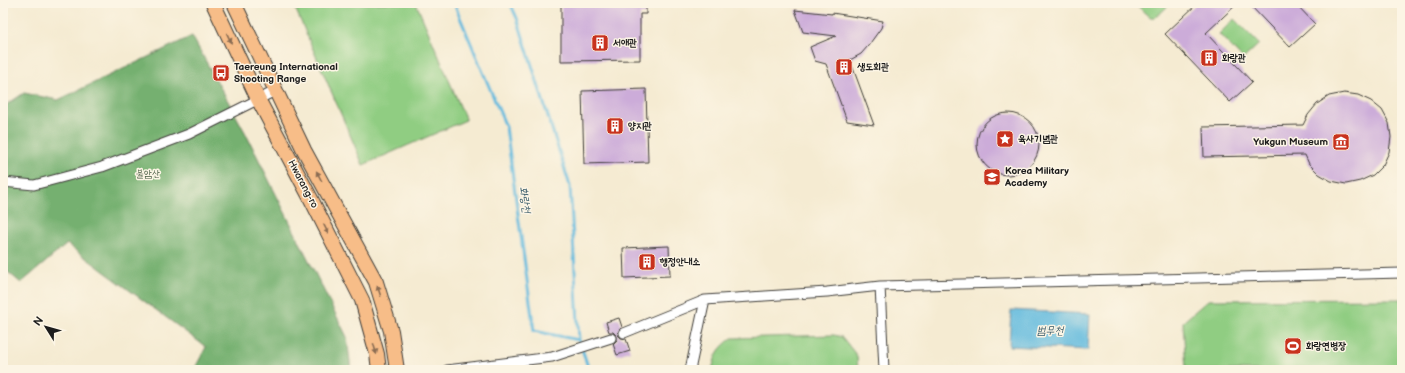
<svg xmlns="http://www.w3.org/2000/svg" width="1405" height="373" font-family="'Balsamiq Sans','Poor Story',sans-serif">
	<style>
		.green { fill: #90cd82; stroke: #56744f }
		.forest { fill: #74b070; stroke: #486646 }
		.water { fill: #61bade; stroke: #3e6b7d }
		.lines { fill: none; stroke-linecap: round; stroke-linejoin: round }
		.stream { stroke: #61bade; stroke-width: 3 }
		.building { fill: #ccacd9 }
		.minor-casing { stroke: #3d3b37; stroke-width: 11 }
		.primary-casing { stroke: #3d3b37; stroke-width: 16 }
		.minor { stroke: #fff; stroke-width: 9 }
		.primary { stroke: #f7bd88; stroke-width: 14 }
		.oneway { fill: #8a6c52 }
		.labels { text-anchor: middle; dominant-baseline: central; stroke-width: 3; stroke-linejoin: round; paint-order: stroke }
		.poi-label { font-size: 10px; font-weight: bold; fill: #1c1c1c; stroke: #fcf5e5; text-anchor: start }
		.park-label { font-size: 10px; fill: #455a40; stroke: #fcf5e5 }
		.street-label { font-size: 10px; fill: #1c1c1c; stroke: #fcf5e5 }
		.water-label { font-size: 11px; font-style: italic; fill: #385b6a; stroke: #fcf5e5 }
	</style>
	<rect width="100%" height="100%" fill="#fcf5e5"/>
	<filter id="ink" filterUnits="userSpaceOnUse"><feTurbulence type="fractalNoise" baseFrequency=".025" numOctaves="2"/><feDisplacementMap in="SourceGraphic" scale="8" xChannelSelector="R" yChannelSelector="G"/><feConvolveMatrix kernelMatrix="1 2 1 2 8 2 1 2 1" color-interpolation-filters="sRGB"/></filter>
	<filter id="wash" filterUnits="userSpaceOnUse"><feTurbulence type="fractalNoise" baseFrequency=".012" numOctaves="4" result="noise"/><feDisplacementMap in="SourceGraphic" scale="16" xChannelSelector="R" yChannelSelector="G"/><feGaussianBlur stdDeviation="0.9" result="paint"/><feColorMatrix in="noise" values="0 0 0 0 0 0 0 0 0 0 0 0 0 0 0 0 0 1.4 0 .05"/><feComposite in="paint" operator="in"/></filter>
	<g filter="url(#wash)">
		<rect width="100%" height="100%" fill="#f5ebd2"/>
		<!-- green -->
		<path class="green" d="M293,3H416L466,120L363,165Z
			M1135,3H1171C1152,21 1154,23 1135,3Z
			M1234,19L1259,44L1243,59L1219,34Z
			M1402,299V370H1186L1183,322L1208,300Z
			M834,335L842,337L857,356L858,370H712C716,353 718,349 732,338Z"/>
		<!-- forest -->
		<path class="forest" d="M192,36L245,132L347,337L351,370H194L206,347L67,244L21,283L3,268V107L24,93L58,100Z"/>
		<!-- water -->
		<path class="water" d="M1011,310L1090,314L1088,350L1009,346Z"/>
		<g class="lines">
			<!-- stream -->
			<path class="stream" d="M454,3L506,127L534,331L579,340L589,370
				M510,3L517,18L570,186L579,340"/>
		</g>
		<g id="blocks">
			<!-- building -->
			<path class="building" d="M561,3H646V14H640V60L561,61Z
				M1198,3H1238L1206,33L1252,82L1230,102L1165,34Z
				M1248,3H1295L1315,24L1290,47Z
				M795,10L832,14V13L883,21L881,28L868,46L861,54L850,60L874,125L847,121L826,64L815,61L810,47L836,36L803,32Z
				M646,89L648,162L584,164L582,91Z
				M1344,93L1358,95L1371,101L1382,110L1389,123L1391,137L1389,152L1383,165L1373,175L1360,181L1346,184L1331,181L1319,174L1309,164L1305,155L1204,157L1203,127L1303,125L1308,115L1317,104L1329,96Z
				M977 144a31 31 0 1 1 62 0a31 31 0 1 1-62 0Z
				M669,246L670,276L624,278L623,248Z
				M619,318L622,327L619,330L618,335L621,338L626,339L630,351L617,355L613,344L617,340V336L613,332H609L606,322Z"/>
		</g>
	</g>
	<g filter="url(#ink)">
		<use href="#blocks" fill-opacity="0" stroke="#3d3b37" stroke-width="1"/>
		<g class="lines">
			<defs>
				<path id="minor" d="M3,182L34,185L102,167L189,134L275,91
					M880,286L884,370
					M624,333L705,300
					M447,370L552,357L611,338
					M690,370L705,300L827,292L880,286L1402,273"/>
				<path id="primary" d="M213,3L258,99L311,199L362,300L377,354L379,370
					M234,3L304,150L376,282L391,331L397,370"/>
			</defs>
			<!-- minor casing -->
			<use href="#minor" class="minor-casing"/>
			<!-- primary casing -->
			<use href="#primary" class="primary-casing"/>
			<!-- minor -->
			<use href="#minor" class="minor"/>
			<!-- primary -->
			<use href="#primary" class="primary"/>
		</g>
		<!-- one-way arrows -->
		<defs><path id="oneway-solid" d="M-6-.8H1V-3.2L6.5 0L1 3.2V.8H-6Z"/></defs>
		<g class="oneway">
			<use href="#oneway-solid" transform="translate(229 38) rotate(65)"/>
			<use href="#oneway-solid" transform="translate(319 176) rotate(-118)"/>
			<use href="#oneway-solid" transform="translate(326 229) rotate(63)"/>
			<use href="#oneway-solid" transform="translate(379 291) rotate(-108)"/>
			<use href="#oneway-solid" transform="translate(375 349) rotate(74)"/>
		</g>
	</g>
	<!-- icons -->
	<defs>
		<symbol id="building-square" viewBox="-11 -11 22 22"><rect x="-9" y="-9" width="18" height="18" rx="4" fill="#c8321e" stroke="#fcf5e5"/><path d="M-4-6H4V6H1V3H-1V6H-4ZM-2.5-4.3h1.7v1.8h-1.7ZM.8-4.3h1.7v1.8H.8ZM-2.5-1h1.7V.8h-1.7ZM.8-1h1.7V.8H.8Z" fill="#fff"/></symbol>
		<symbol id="bus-square" viewBox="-11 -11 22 22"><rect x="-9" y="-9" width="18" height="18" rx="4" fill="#c8321e" stroke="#fcf5e5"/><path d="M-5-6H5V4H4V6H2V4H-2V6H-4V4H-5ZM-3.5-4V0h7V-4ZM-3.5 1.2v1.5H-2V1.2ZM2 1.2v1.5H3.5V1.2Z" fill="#fff"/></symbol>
		<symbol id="sight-square" viewBox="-11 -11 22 22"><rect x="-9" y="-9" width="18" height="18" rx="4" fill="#c8321e" stroke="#fcf5e5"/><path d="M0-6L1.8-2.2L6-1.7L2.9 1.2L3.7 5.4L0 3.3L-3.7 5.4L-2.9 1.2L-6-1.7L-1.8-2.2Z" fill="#fff"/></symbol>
		<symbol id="museum-square" viewBox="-11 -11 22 22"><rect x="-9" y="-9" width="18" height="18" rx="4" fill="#c8321e" stroke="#fcf5e5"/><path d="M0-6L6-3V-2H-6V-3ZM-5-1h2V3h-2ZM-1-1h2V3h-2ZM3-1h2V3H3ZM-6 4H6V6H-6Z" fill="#fff"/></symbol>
		<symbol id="university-square" viewBox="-11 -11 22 22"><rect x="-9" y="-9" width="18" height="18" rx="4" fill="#c8321e" stroke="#fcf5e5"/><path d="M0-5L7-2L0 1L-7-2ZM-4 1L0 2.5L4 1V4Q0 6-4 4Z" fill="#fff"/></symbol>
		<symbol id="stadium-square" viewBox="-11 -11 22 22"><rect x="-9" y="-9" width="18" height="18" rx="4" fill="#c8321e" stroke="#fcf5e5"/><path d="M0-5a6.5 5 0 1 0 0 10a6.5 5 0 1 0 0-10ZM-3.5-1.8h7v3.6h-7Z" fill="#fff"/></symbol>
	</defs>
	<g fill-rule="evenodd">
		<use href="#building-square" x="590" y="33" width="20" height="20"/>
		<use href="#building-square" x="1199" y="48" width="20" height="20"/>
		<use href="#building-square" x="834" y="57" width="20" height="20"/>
		<use href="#bus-square" x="211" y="63" width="20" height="20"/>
		<use href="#building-square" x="605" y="116" width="20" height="20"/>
		<use href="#sight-square" x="995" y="129" width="20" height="20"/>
		<use href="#museum-square" x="1331" y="132" width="20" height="20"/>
		<use href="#university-square" x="982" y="167" width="20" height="20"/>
		<use href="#building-square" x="637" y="252" width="20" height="20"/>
		<use href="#stadium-square" x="1283" y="336" width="20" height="20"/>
	</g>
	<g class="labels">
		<!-- poi labels -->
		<g class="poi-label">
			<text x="613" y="43">서애관</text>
			<text x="1222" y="58">화랑관</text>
			<text x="234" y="67">Taereung International<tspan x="234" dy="12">Shooting Range</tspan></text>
			<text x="857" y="67">생도회관</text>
			<text x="628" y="126">양지관</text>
			<text x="1018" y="139">육사기념관</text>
			<text x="1328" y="142" text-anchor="end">Yukgun Museum</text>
			<text x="1005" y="171">Korea Military<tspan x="1005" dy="12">Academy</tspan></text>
			<text x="660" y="262">행정안내소</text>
			<text x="1306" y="346">화랑연병장</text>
		</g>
		<!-- park labels -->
		<g class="park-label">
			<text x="148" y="174">불암산</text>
		</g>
		<!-- street labels -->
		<g class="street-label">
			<text transform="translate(303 184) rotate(62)">Hwarang-ro</text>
		</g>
		<!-- water labels -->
		<g class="water-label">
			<text transform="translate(525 200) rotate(82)">화랑천</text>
			<text x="1050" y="330">범무천</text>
		</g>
	</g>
	<!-- margin -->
	<rect width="1405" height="373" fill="none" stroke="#fcf5e5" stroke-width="16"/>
	<!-- north arrow -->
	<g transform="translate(46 327) rotate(307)" stroke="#fcf5e5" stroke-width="3" paint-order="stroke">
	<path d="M0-3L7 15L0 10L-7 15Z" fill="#1c1c1c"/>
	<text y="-6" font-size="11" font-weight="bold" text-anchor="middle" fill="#1c1c1c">N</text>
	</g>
</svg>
